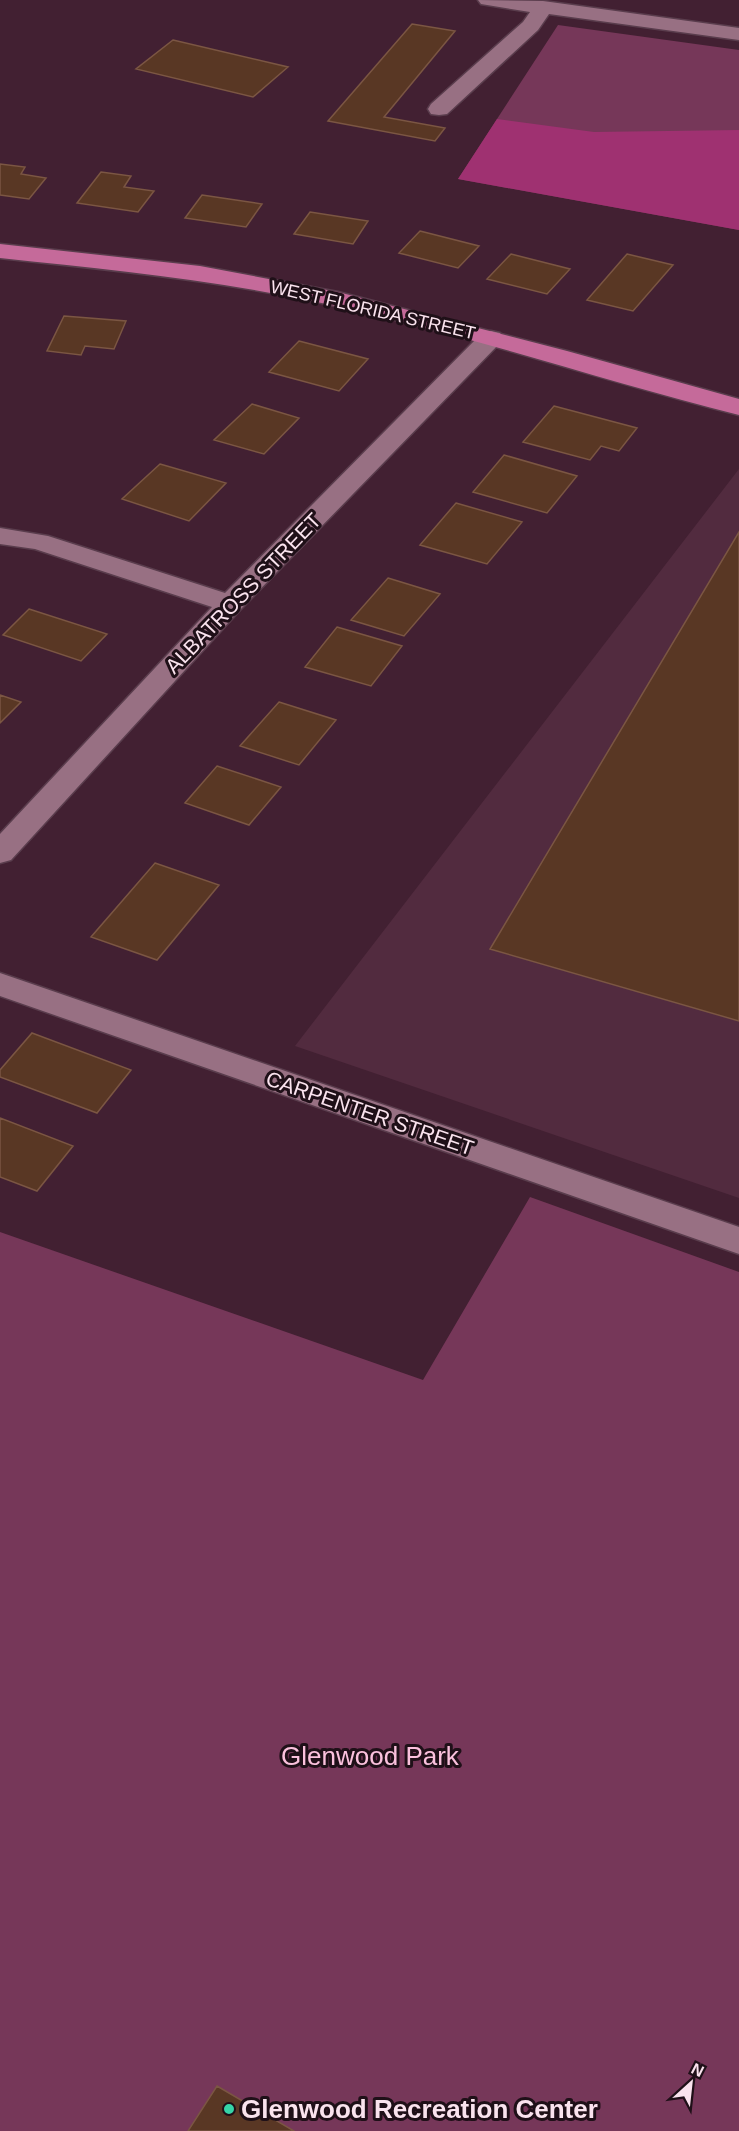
<svg xmlns="http://www.w3.org/2000/svg" width="739" height="2131" font-family="Arial,sans-serif">
	<style>
		.built { fill: #522b3f }
		.green { fill: #763759 }
		.forest { fill: #9f3171 }
		.building { fill: #593724; stroke: #7b5643; stroke-width: 1.5 }
		.lines { fill: none; stroke-linecap: round; stroke-linejoin: round }
		.minor-casing { stroke: #5a3d4d; stroke-width: 3 }
		.major-casing { stroke: #5a3d4d; stroke-width: 3 }
		.minor { fill: #987083; fill-rule: evenodd }
		.major { fill: #c56a9a; fill-rule: evenodd }
		.poi-dot { fill: #36d4a7; stroke: #1f1018; stroke-width: 2 }
		.labels { text-anchor: middle; dominant-baseline: central; stroke-width: 6; stroke-linejoin: round; paint-order: stroke }
		.far-street-label { font-size: 18px; fill: #fae3ee; stroke: #1f1018 }
		.street-label { font-size: 21px; fill: #fae3ee; stroke: #1f1018 }
		.near-park-label { font-size: 26px; fill: #fbc1dd; stroke: #1f1018 }
		.near-poi-label { font-size: 26px; font-weight: bold; fill: #fae3ee; stroke: #1f1018; text-anchor: start }
	</style>
	<rect width="100%" height="100%" fill="#422032"/>
	<!-- built -->
	<path class="built" d="M739,469V1198L295,1046Z"/>
	<!-- green -->
	<path class="green" d="M558,25L739,50V230L458,179Z
		M530,1197L739,1272V2131H0V1232L423,1380Z"/>
	<!-- forest -->
	<path class="forest" d="M497,119L594,132L739,130V230L458,179Z"/>
	<!-- building -->
	<path class="building" d="M412,24L455,31L384,117L445,128L435,141L328,121Z
		M173,40L288,67L253,97L136,69Z
		M0,164L25,167L21,174L46,178L29,199L0,195Z
		M101,172L131,176L124,187L154,191L138,212L77,203Z
		M202,195L262,204L246,227L185,218Z
		M310,212L368,221L353,244L294,234Z
		M420,231L479,246L458,268L399,253Z
		M511,254L570,269L547,294L487,279Z
		M627,254L673,265L633,311L587,300Z
		M64,316L126,321L114,349L85,346L81,355L47,351Z
		M299,341L368,359L339,391L269,372Z
		M252,404L299,418L264,454L214,440Z
		M554,406L637,428L619,451L601,446L590,460L523,442Z
		M504,455L577,476L547,513L473,492Z
		M160,464L226,483L189,521L122,499Z
		M456,503L522,522L487,564L420,545Z
		M739,532V1021L490,949Z
		M388,578L440,594L404,636L351,620Z
		M29,609L107,634L81,661L3,635Z
		M337,627L402,646L371,686L305,667Z
		M0,695L21,702L0,723Z
		M279,702L336,720L299,765L240,746Z
		M217,766L281,787L249,825L185,803Z
		M155,863L219,885L157,960L91,937Z
		M32,1033L131,1070L97,1113L0,1077V1070Z
		M0,1118L73,1146L37,1191L0,1177Z
		M217,2086L294,2131H188Z"/>
	<g class="lines">
		<defs>
			<path id="minor" d="M478,0L543,1L739,28V40L549,14L538,30L447,114L439,115L431,114L428,109L431,104L523,22L530,12L481,4Z
				M491,331L500,333L503,338L500,343L240,610L11,860L0,863V834L212,607L35,549L0,544V528L48,536L225,593L482,333Z
				M0,973L739,1227V1254L0,996Z"/>
			<path id="major" d="M0,244L200,266L338,292L567,351L739,399V415C604,381 472,336 336,306C225,281 113,270 0,258Z"/>
		</defs>
		<!-- minor casing -->
		<use href="#minor" class="minor-casing"/>
		<!-- major casing -->
		<use href="#major" class="major-casing"/>
		<!-- minor -->
		<use href="#minor" class="minor"/>
		<!-- major -->
		<use href="#major" class="major"/>
	</g>
	<!-- markers -->
	<circle class="poi-dot" cx="229" cy="2109" r="6"/>
	<g class="labels">
		<!-- far-street labels -->
		<g class="far-street-label">
			<text transform="translate(373 310) rotate(13)">WEST FLORIDA STREET</text>
		</g>
		<!-- street labels -->
		<g class="street-label">
			<text transform="translate(243 593) rotate(-46)">ALBATROSS STREET</text>
			<text transform="translate(370 1113) rotate(19)">CARPENTER STREET</text>
		</g>
		<!-- near-park labels -->
		<g class="near-park-label">
			<text x="370" y="1756">Glenwood Park</text>
		</g>
		<!-- near-poi labels -->
		<g class="near-poi-label">
			<text x="241" y="2109">Glenwood Recreation Center</text>
		</g>
	</g>
	<!-- north arrow -->
	<g transform="translate(691 2083) rotate(27)" stroke="#1f1018" stroke-width="4.5" paint-order="stroke">
	<path d="M0-4.5L10 22L0 15L-10 22Z" fill="#fae3ee"/>
	<text y="-9" font-size="16" font-weight="bold" text-anchor="middle" fill="#fae3ee">N</text>
	</g>
</svg>
